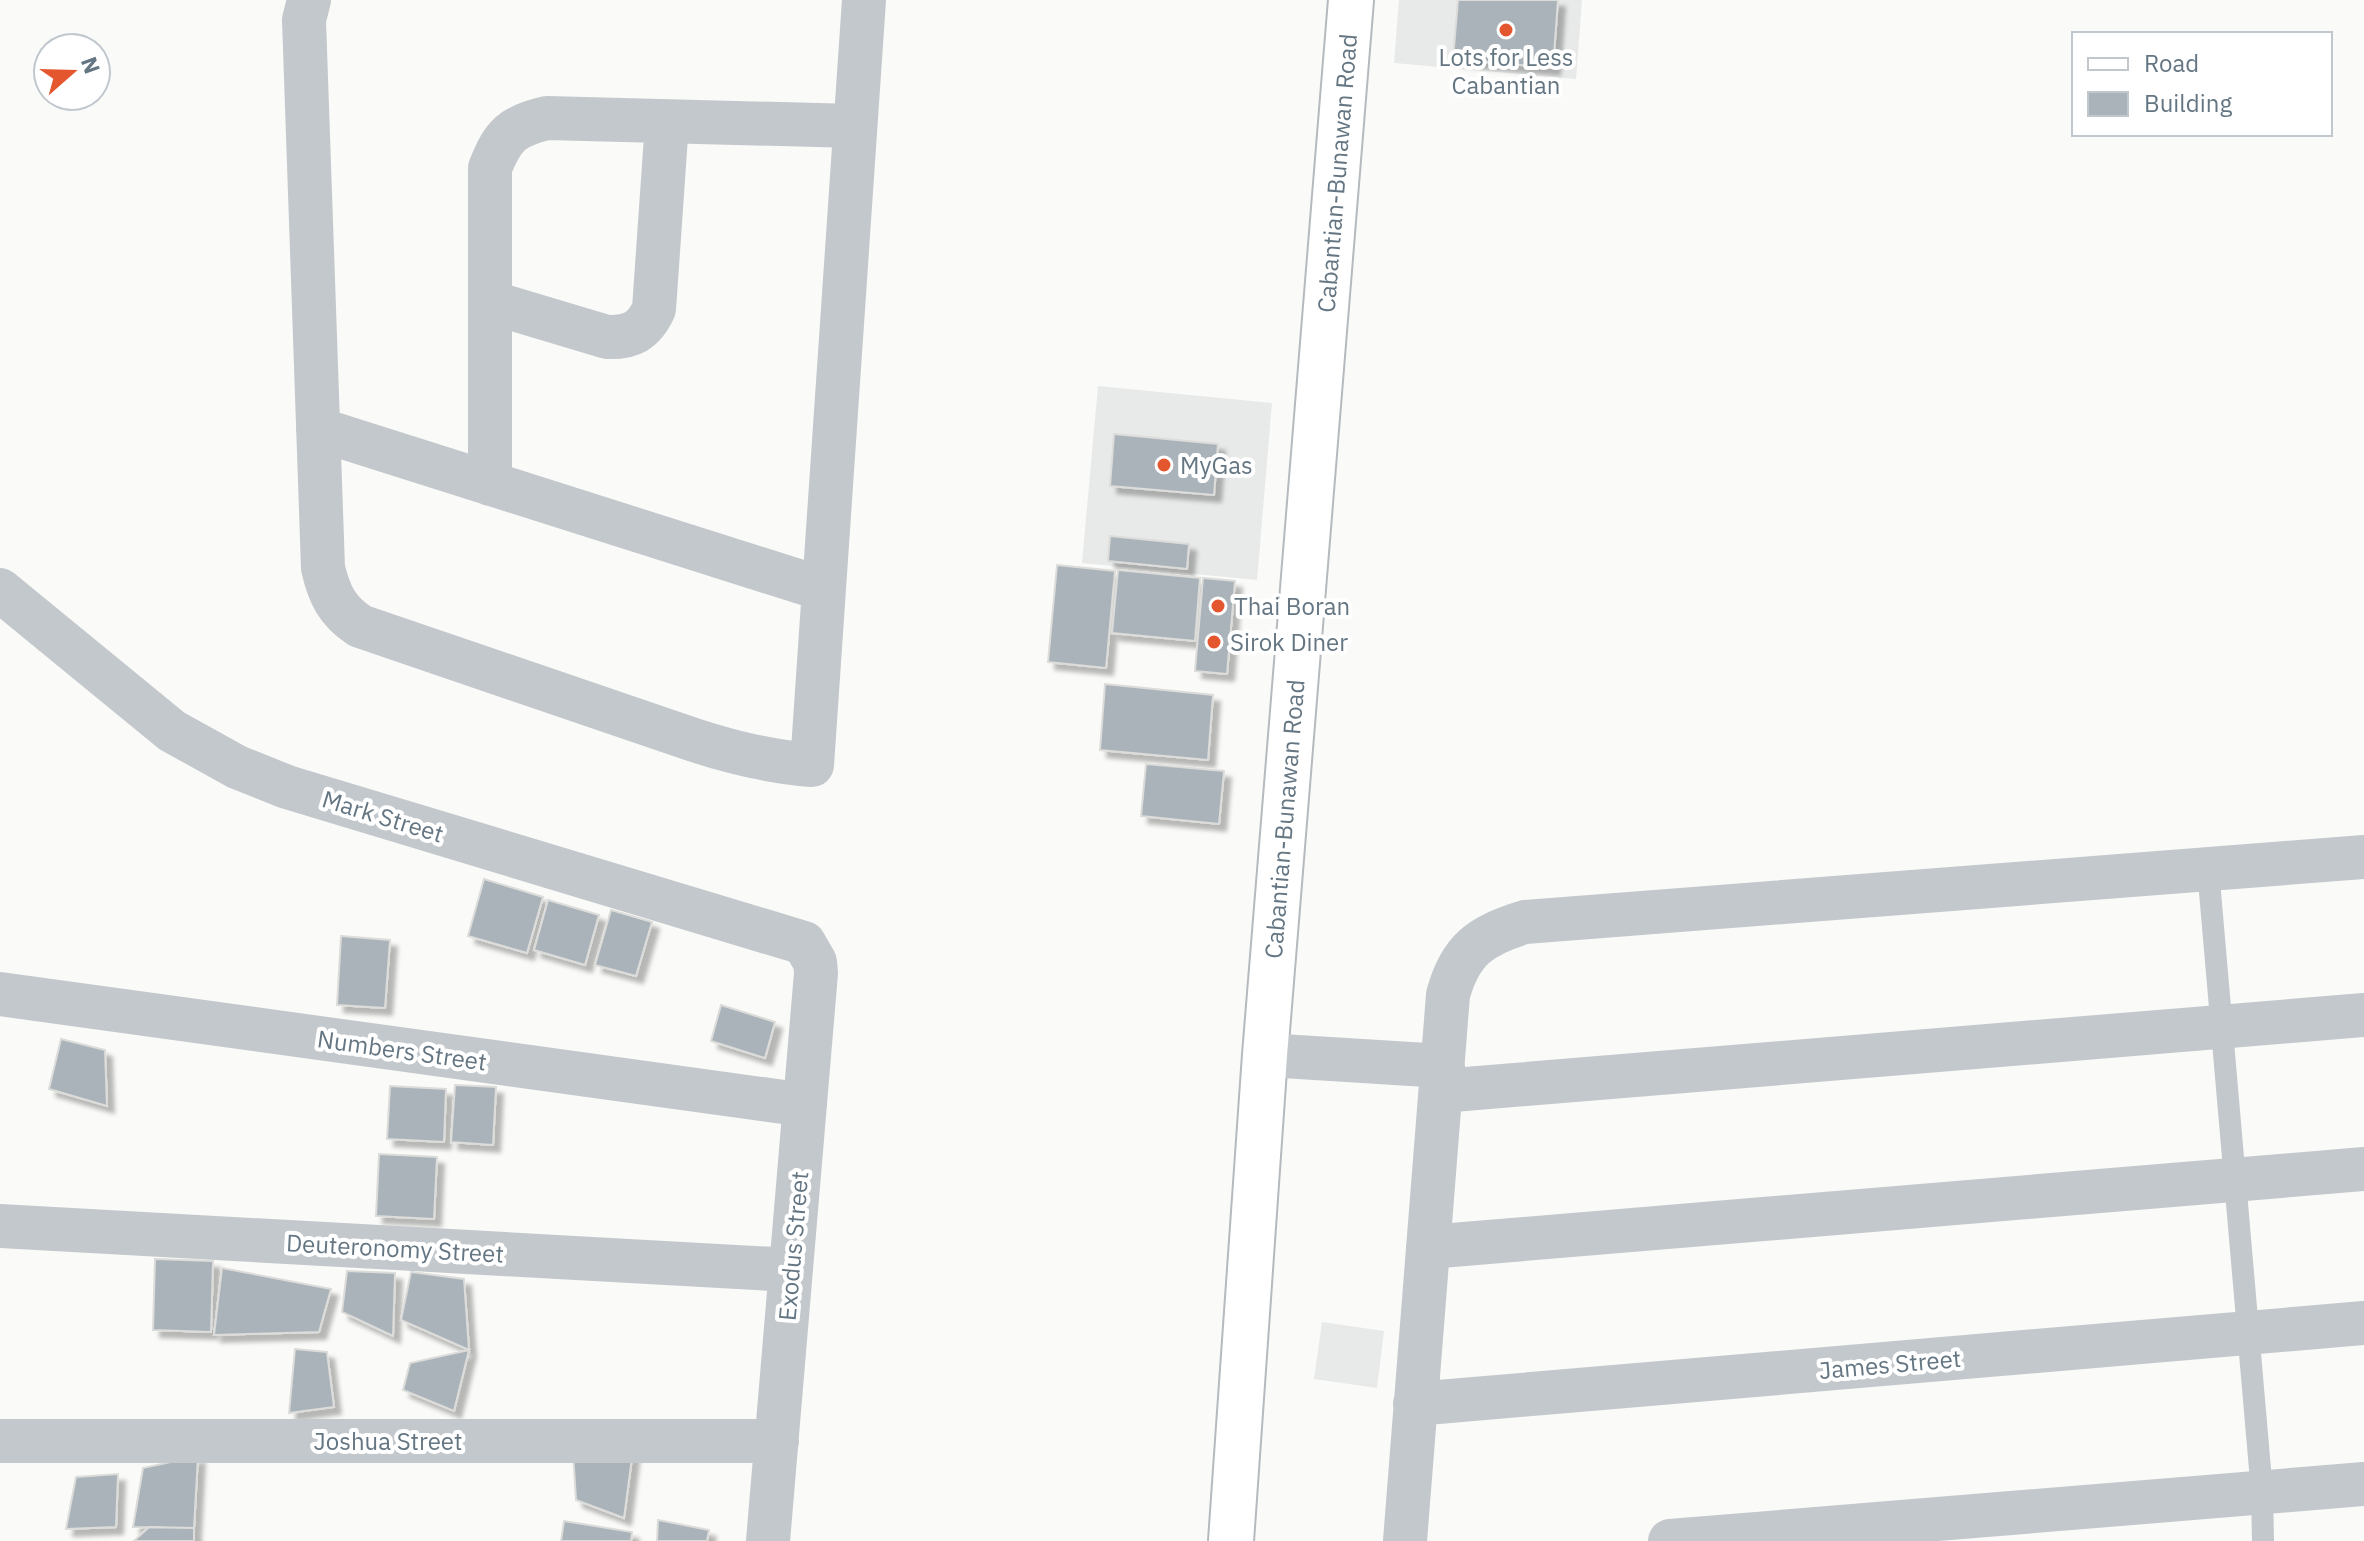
<svg xmlns="http://www.w3.org/2000/svg" width="2364" height="1541" font-family="'IBM Plex Sans',sans-serif">
	<style>
		.built { fill: #e8e9e9 }
		.building { fill: #aab3b9; stroke: #dcdcda; stroke-width: 2; filter: url(#shadow) }
		.lines { fill: none; stroke-linecap: round; stroke-linejoin: round }
		.primary-casing { stroke: #b5babe; stroke-width: 48 }
		.lane { stroke: #c3c8cc; stroke-width: 22 }
		.street { stroke: #c3c8cc; stroke-width: 44 }
		.primary { stroke: #fff; stroke-width: 44 }
		.poi-dot { fill: #e4572e; stroke: #fff; stroke-width: 3 }
		.labels { text-anchor: middle; dominant-baseline: central; stroke-width: 8; stroke-linejoin: round; paint-order: stroke }
		.poi-label { font-size: 24px; fill: #657683; stroke: #fff; text-anchor: start }
		.street-label { font-size: 24px; fill: #657683; stroke: #fff }
	</style>
	<defs>
		<filter id="shadow"><feDropShadow dx="7" dy="7" stdDeviation="2" flood-color="#0004"/></filter>
	</defs>
	<rect width="100%" height="100%" fill="#fafaf8"/>
	<!-- built -->
	<path class="built" d="M1399,0H1582L1576,79L1394,63Z
		M1098,386L1272,403L1257,580L1082,563Z
		M1322,1322L1384,1331L1377,1388L1314,1379Z"/>
	<!-- building -->
	<path class="building" d="M1458,0H1558L1553,68L1453,59Z
		M1114,434L1218,444L1214,495L1110,486Z
		M1110,536L1189,544L1187,569L1108,561Z
		M1057,565L1115,571L1106,668L1048,662Z
		M1118,570L1200,578L1195,641L1112,633Z
		M1203,578L1235,581L1227,674L1195,671Z
		M1105,684L1213,695L1208,760L1100,750Z
		M1146,764L1224,771L1219,824L1141,816Z
		M484,879L543,897L527,953L468,936Z
		M548,900L599,915L585,965L534,950Z
		M611,910L652,922L636,976L595,965Z
		M341,936L390,940L385,1008L337,1005Z
		M721,1005L775,1022L765,1058L711,1041Z
		M61,1039L105,1050L107,1106L49,1089Z
		M455,1085L496,1087L493,1145L451,1142Z
		M390,1086L446,1089L444,1142L387,1139Z
		M379,1154L437,1157L434,1219L376,1216Z
		M155,1259L213,1261L211,1332L153,1330Z
		M222,1268L331,1289L319,1332L214,1335Z
		M347,1271L395,1273L393,1336L342,1312Z
		M411,1272L464,1279L469,1350L401,1320Z
		M295,1349L327,1352L334,1407L289,1413Z
		M469,1350L454,1411L403,1390L410,1363Z
		M633,1450L624,1518L576,1500L573,1452Z
		M198,1456L194,1528L133,1527L143,1468Z
		M118,1474L116,1527L66,1529L76,1477Z
		M658,1520L709,1530L707,1541H657Z
		M564,1521L632,1532L631,1541H561Z
		M149,1527L194,1528V1541H134Z"/>
	<g class="lines">
		<defs>
			<g id="primary">
				<path id="s1" d="M1231,1541L1265,1055L1351,0"/>
			</g>
		</defs>
		<!-- primary casing -->
		<use href="#primary" class="primary-casing"/>
		<!-- lane -->
		<path class="lane" d="M2208,869L2262,1492L2263,1541"/>
		<!-- street -->
		<path class="street" d="M309,0L304,20L323,568C329,594 337,611 360,626L694,740C734,753 770,762 812,765L864,0
			M490,302L607,337C631,338 644,331 654,309L667,122
			M318,429L823,589
			M490,484V168C503,135 512,126 547,118L855,126
			M0,590L172,731L237,767L287,787L804,943L815,962L816,973L768,1541
			M0,994L805,1105
			M1265,1055L1443,1066
			M1441,1091L2364,1015
			M0,1226L791,1270
			M1428,1247L2364,1169
			M1415,1404L2364,1323
			M0,1441H777
			M1405,1541L1448,995C1460,950 1481,935 1525,922L2364,857
			M1670,1541L2364,1484"/>
		<!-- primary -->
		<use href="#primary" class="primary"/>
	</g>
	<!-- markers -->
	<g class="poi-dot">
		<circle cx="1506" cy="30" r="8"/>
		<circle cx="1164" cy="465" r="8"/>
		<circle cx="1218" cy="606" r="8"/>
		<circle cx="1214" cy="642" r="8"/>
	</g>
	<g class="labels">
		<!-- poi labels -->
		<g class="poi-label">
			<text x="1506" y="57" text-anchor="middle">Lots for Less<tspan x="1506" dy="28">Cabantian</tspan></text>
			<text x="1180" y="465">MyGas</text>
			<text x="1234" y="606">Thai Boran</text>
			<text x="1230" y="642">Sirok Diner</text>
		</g>
		<!-- street labels -->
		<g class="street-label">
			<text stroke="none"><textPath href="#s1" startOffset="1372">Cabantian-Bunawan Road</textPath></text>
			<text transform="translate(383 816) rotate(17)">Mark Street</text>
			<text stroke="none"><textPath href="#s1" startOffset="724">Cabantian-Bunawan Road</textPath></text>
			<text transform="translate(402 1050) rotate(8)">Numbers Street</text>
			<text transform="translate(793 1246) rotate(-85)">Exodus Street</text>
			<text transform="translate(395 1248) rotate(3)">Deuteronomy Street</text>
			<text transform="translate(1890 1364) rotate(-5)">James Street</text>
			<text x="388" y="1441">Joshua Street</text>
		</g>
	</g>
	<!-- legend -->
	<rect x="2072" y="32" width="260" height="104" fill="#ffffff" stroke="#c1c8cd" stroke-width="2"/>
	<rect x="2088" y="58" width="40" height="12" fill="#ffffff" stroke="#c1c8cd" stroke-width="2"/>
	<text x="2144" y="72" font-size="24" fill="#657683">Road</text>
	<rect x="2088" y="92" width="40" height="24" fill="#aab3b9" stroke="#c1c8cd" stroke-width="2"/>
	<text x="2144" y="112" font-size="24" fill="#657683">Building</text>
	<!-- north arrow -->
	<g transform="translate(72 72) rotate(70)"><circle r="38" fill="#ffffff" stroke="#c1c8cd" stroke-width="2"/>
	<path d="M0-6L14 30L0 20L-14 30Z" fill="#e4572e"/>
	<text y="-12" font-size="22" font-weight="bold" text-anchor="middle" fill="#657683">N</text>
	</g>
</svg>
